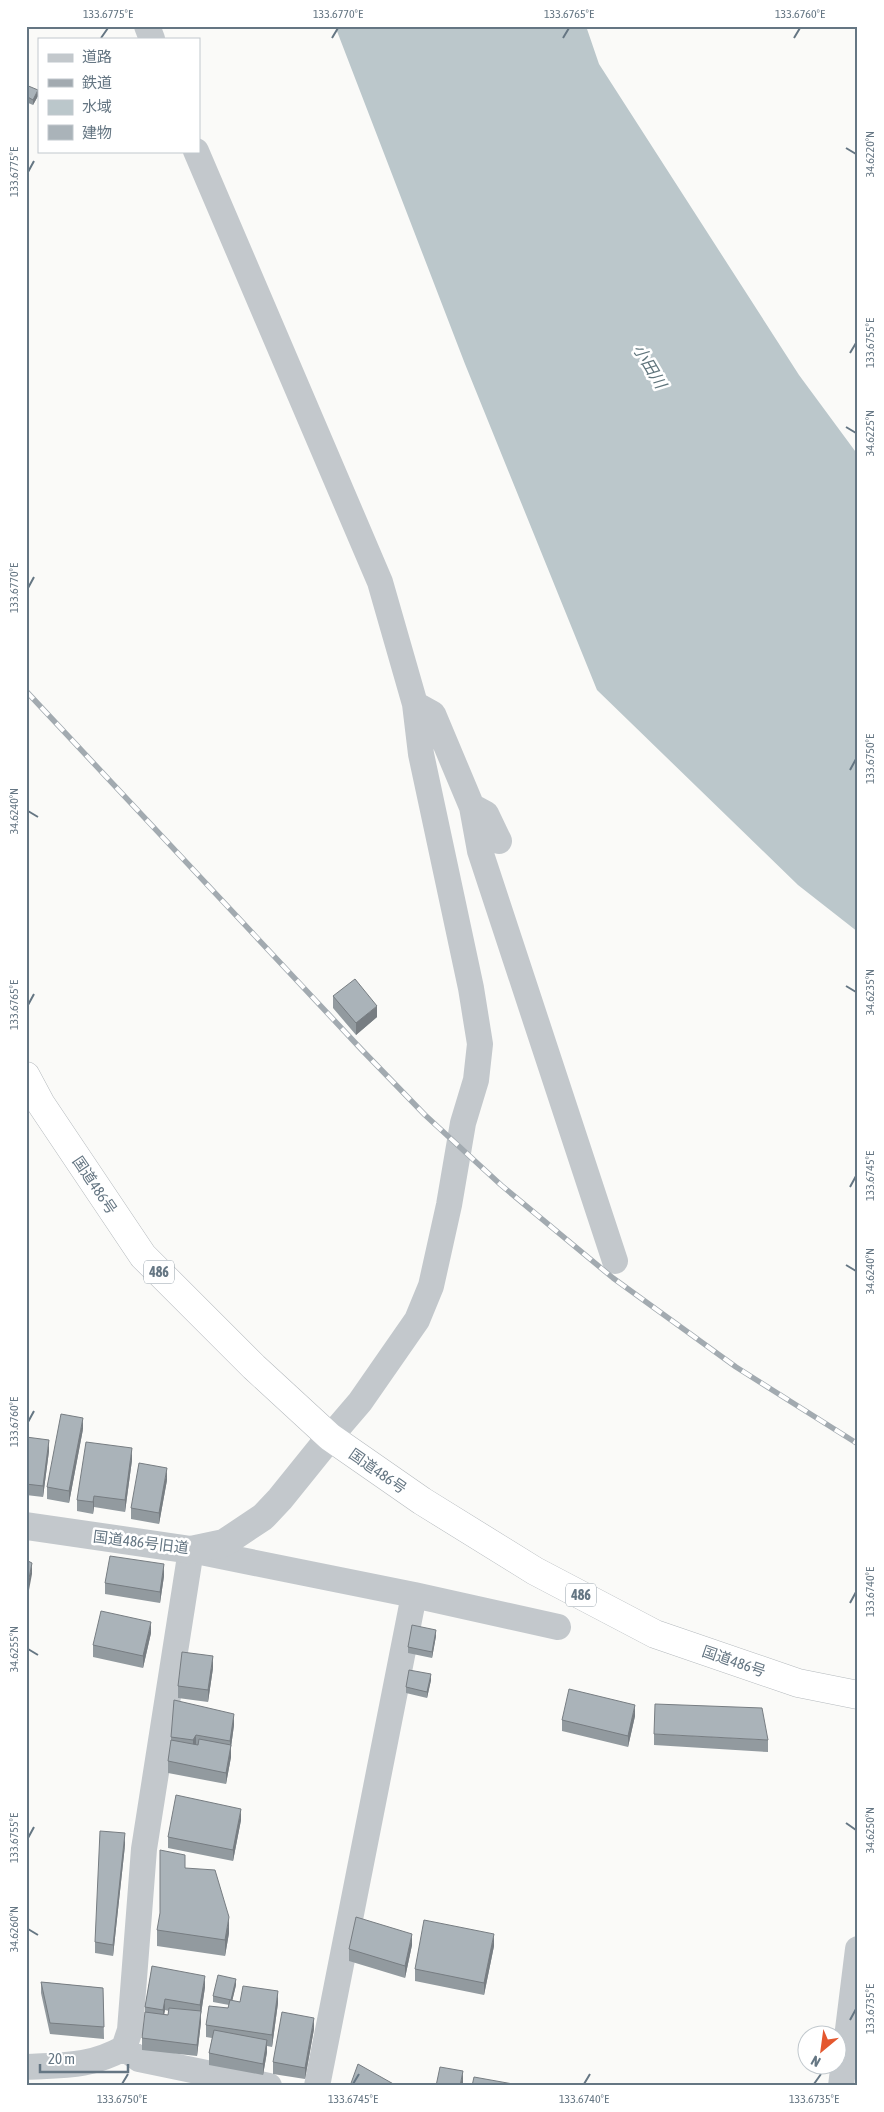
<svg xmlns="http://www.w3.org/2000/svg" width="884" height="2112" font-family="'Asap Condensed','Noto Sans JP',sans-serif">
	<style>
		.water { fill: #bbc7cb }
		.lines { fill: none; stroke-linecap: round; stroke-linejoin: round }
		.trunk-casing { stroke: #b4b9bd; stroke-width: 29 }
		.minor { stroke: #c3c8cc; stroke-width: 26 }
		.tertiary { stroke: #c3c8cc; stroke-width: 28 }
		.trunk { stroke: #fff; stroke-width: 28 }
		.rail-casing { stroke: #a2aab0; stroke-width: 5.5 }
		.rail { stroke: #fff; stroke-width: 4; stroke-dasharray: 11; stroke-linecap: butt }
		.wall { fill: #929a9f; fill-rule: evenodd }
		.shaded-wall { fill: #777d82 }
		.building { fill: #aab3b9; stroke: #777d82 }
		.ticks { fill: none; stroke: #657683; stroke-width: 2 }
		.labels { text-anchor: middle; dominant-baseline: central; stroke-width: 5; stroke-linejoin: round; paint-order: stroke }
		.shield { fill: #fff; stroke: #939fa8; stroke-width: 1 }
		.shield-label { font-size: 14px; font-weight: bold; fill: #657683 }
		.street-label { font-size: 15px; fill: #657683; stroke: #fff }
		.water-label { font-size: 16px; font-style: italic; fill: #60757c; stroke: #fff }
		.neatline { fill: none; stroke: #657683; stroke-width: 2 }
		.ticks-label { font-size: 12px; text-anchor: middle; fill: #657683 }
	</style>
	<rect width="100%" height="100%" fill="#fafaf8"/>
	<!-- water -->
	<path class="water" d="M335,26H586L599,64L799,375L858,455V932L798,885L597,690L465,364Z"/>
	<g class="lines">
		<defs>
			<path id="trunk" d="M26,1076L41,1104L143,1256L254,1367L330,1437L422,1501L535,1571L655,1634L798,1683L858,1695"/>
		</defs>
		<!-- trunk casing -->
		<use href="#trunk" class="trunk-casing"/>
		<!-- minor -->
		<path class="minor" d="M147,26L152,39
			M196,151L380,582L415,704L421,754L471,988L480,1044L476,1080L463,1123L449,1205L431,1286L417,1320L360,1402L330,1437
			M415,704L433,714L472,807L480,851L615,1261
			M473,807L486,814L499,841
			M414,1595L558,1627
			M26,2067C64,2065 90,2067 124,2048
			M269,2086L139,2059L124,2048L130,2030L144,1849L191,1550L414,1595L317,2086
			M841,2086L858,1949"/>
		<!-- tertiary -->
		<path class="tertiary" d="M26,1526L191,1550L224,1543L263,1517L280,1499L330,1437"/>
		<!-- trunk -->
		<use href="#trunk" class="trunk"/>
		<defs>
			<path id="rail" d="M26,691L361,1049L425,1115L501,1185L613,1278L736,1367L858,1444"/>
		</defs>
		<!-- rail casing -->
		<use href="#rail" class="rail-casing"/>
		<!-- rail -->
		<use href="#rail" class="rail"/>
	</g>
	<!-- wall -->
	<path class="wall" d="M26,85L38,96L33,105L26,102Z
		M333,996L377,1017L356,1035L333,1008Z
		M83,1429L69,1503L47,1499V1487Z
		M26,1437L49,1451L43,1497L26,1495Z
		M132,1460L125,1512L94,1507L93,1514L77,1511V1500Z
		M167,1480L159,1524L131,1519V1508Z
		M164,1576L160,1603L105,1594V1583Z
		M151,1633L143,1668L93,1657V1645Z
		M436,1636L432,1658L408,1653V1647Z
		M213,1668L208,1702L178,1698V1686Z
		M431,1680L427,1698L406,1693V1687Z
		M635,1716L628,1747L562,1731V1720Z
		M234,1725L231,1747V1757L226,1784L168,1773V1761L171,1744V1737Z
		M654,1734L768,1740V1752L654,1745Z
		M241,1820L233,1861L168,1848V1837Z
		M125,1845L113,1956L95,1953V1942Z
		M185,1868L229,1933L225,1956L157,1946V1930Z
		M412,1945L405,1978L349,1961V1949Z
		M494,1946L484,1995L415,1981V1969Z
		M152,1966L205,1987L201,2014V2022L197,2056L142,2050V2038L145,2015V2007ZM165,2010L169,2011L168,2015L164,2014Z
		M41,1982L103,1988L104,2039L50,2034L41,1993Z
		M236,1985L232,2001L240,2002L278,2003L272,2047L267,2046V2052L263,2075L209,2065V2053L212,2038L206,2037V2025L228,2008L229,2005L213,2002V1996Z
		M314,2029L305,2079L273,2074V2062Z"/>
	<!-- shaded-wall -->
	<path class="shaded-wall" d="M38,90V96L33,105V100Z
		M377,1006V1017L356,1035V1023Z
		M83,1418V1429L69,1503V1491Z
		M49,1440V1451L43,1497V1486Z
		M132,1448V1460L125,1512V1500Z
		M167,1468V1480L159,1524V1513Z
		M94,1496V1507L93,1514V1502Z
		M32,1563V1574L26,1606V1594Z
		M164,1564V1576L160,1603V1592Z
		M151,1622V1633L143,1668V1656Z
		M436,1630V1636L432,1658V1652Z
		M213,1656V1668L208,1702V1690Z
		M431,1674V1680L427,1698V1692Z
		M635,1705V1716L628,1747V1736Z
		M234,1714V1725L231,1747V1757L226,1784V1773L230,1750V1741Z
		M196,1735V1747L193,1752V1740Z
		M241,1809V1820L233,1861V1850Z
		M125,1833V1845L113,1956V1945Z
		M229,1917V1933L225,1956V1940Z
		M412,1934V1945L405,1978V1966Z
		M494,1934V1946L484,1995V1983Z
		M205,1976V1987L201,2014V2022L197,2056V2045L200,2015V2005Z
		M236,1979V1985L231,2006V2000Z
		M278,1991V2003L272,2047V2035Z
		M165,1999V2010L163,2021V2010Z
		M314,2018V2029L305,2079V2068Z
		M267,2040V2052L263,2075V2064Z
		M463,2071V2083L462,2086H460Z"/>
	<!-- building -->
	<path class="building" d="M26,85L38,90L33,100L26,96Z
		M355,979L377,1006L356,1023L333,996Z
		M61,1414L83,1418L69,1491L47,1487Z
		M26,1437L49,1440L43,1486L26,1484Z
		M86,1442L132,1448L125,1500L94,1496L93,1502L77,1500Z
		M139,1463L167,1468L159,1513L131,1508Z
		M110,1556L164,1564L160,1592L105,1583Z
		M26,1560L32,1563L26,1594Z
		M101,1611L151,1622L143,1656L93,1645Z
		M412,1625L436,1630L432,1652L408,1647Z
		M182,1652L213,1656L208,1690L178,1686Z
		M409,1670L431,1674L427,1692L406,1687Z
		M569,1689L635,1705L628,1736L562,1720Z
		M174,1700L234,1714L230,1741L196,1735L193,1740L171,1737Z
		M655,1704L762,1708L768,1740L654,1734Z
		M199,1739L231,1745L226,1773L168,1761L171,1740L198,1745Z
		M176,1795L241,1809L233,1850L168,1837Z
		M100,1831L125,1833L113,1945L95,1942Z
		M160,1850L185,1855V1868L215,1870L229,1917L225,1940L157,1930L160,1913Z
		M356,1917L412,1934L405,1966L349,1949Z
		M424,1920L494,1934L484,1983L415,1969Z
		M152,1966L205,1976L200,2005L165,1999L163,2010L145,2007Z
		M218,1975L236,1979L231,2000L213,1996Z
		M41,1982L103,1988L104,2027L50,2023Z
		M243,1986L278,1991L272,2035L206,2025L209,2006L228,2008L230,2000L240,2002Z
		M169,2008L201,2011L197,2045L142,2038L145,2012L168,2015Z
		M282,2012L314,2018L305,2068L273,2062Z
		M214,2030L267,2040L263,2064L209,2053Z
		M358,2064L397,2086H350Z
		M440,2067L463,2071L460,2086H436Z
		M474,2077L513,2084V2086H472Z"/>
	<!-- ticks -->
	<path class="ticks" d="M101,38L108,28M332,38L338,28M563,38L569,28M794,38L800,28M846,148L856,154M28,172L34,161M850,353L856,343M846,427L856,433M28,588L34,577M850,770L856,759M28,811L38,817M846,986L856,992M28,1005L34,994M850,1187L856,1176M846,1265L856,1271M28,1422L34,1411M850,1603L856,1592M28,1649L38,1655M846,1823L856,1830M28,1838L34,1827M28,1929L38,1935M850,2020L856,2009M122,2084L128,2074M353,2084L359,2074M584,2084L590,2074M814,2084L821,2074"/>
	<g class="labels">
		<!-- shield labels -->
		<g class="shield">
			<rect x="144" y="1260.5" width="30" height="23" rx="4"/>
			<rect x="566" y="1583.5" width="30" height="23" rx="4"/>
		</g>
		<g class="shield-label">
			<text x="159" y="1272">486</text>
			<text x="581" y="1595">486</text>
		</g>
		<!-- street labels -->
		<g class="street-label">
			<text transform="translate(95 1185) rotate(56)">国道486号</text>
			<text transform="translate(378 1471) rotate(35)">国道486号</text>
			<text transform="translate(141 1542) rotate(7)">国道486号旧道</text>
			<text transform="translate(734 1661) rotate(19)">国道486号</text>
		</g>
		<!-- water labels -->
		<g class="water-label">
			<text transform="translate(650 366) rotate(59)">小田川</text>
		</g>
	</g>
	<!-- border -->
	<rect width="884" height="2112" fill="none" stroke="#ffffff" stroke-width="55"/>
	<!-- legend -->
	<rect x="38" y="38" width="162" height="115" fill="#ffffff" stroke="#c1c8cd"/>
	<rect x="48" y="54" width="25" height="8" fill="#c3c8cc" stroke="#c1c8cd"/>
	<text x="82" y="62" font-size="15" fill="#657683">道路</text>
	<rect x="48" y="79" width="25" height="8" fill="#a2aab0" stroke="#c1c8cd"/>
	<text x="82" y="88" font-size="15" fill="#657683">鉄道</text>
	<rect x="48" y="100" width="25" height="15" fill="#bbc7cb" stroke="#c1c8cd"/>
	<text x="82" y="112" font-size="15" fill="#657683">水域</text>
	<rect x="48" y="125" width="25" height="15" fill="#aab3b9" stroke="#c1c8cd"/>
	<text x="82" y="138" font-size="15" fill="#657683">建物</text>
	<!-- north arrow -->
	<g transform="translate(822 2050) rotate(209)"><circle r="24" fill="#ffffff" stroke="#c1c8cd"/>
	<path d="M0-4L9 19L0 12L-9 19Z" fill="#e4572e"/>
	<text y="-8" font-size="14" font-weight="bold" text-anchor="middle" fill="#657683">N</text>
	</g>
	<!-- scale -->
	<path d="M40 2064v8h88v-8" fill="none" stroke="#657683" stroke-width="2.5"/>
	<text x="48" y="2064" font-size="15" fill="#657683" stroke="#ffffff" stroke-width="4" paint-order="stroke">20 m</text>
	<rect x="28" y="28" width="828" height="2056" class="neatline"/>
	<g class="ticks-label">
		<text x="108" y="18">133.6775°E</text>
		<text x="338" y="18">133.6770°E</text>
		<text x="569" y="18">133.6765°E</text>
		<text x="800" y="18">133.6760°E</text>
		<text transform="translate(870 154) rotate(-90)" y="4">34.6220°N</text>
		<text transform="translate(14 172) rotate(-90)" y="4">133.6775°E</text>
		<text transform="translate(870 343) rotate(-90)" y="4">133.6755°E</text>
		<text transform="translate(870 433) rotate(-90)" y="4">34.6225°N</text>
		<text transform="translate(14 588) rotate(-90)" y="4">133.6770°E</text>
		<text transform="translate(870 759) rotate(-90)" y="4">133.6750°E</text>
		<text transform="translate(14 811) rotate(-90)" y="4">34.6240°N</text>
		<text transform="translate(870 992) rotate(-90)" y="4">34.6235°N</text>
		<text transform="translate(14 1005) rotate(-90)" y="4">133.6765°E</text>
		<text transform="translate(870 1176) rotate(-90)" y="4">133.6745°E</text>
		<text transform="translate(870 1271) rotate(-90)" y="4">34.6240°N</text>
		<text transform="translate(14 1422) rotate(-90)" y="4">133.6760°E</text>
		<text transform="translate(870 1592) rotate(-90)" y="4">133.6740°E</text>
		<text transform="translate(14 1649) rotate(-90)" y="4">34.6255°N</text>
		<text transform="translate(870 1830) rotate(-90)" y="4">34.6250°N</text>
		<text transform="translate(14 1838) rotate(-90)" y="4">133.6755°E</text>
		<text transform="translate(14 1929) rotate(-90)" y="4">34.6260°N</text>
		<text transform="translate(870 2009) rotate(-90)" y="4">133.6735°E</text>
		<text x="122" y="2103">133.6750°E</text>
		<text x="353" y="2103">133.6745°E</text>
		<text x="584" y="2103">133.6740°E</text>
		<text x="814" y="2103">133.6735°E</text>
	</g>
</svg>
